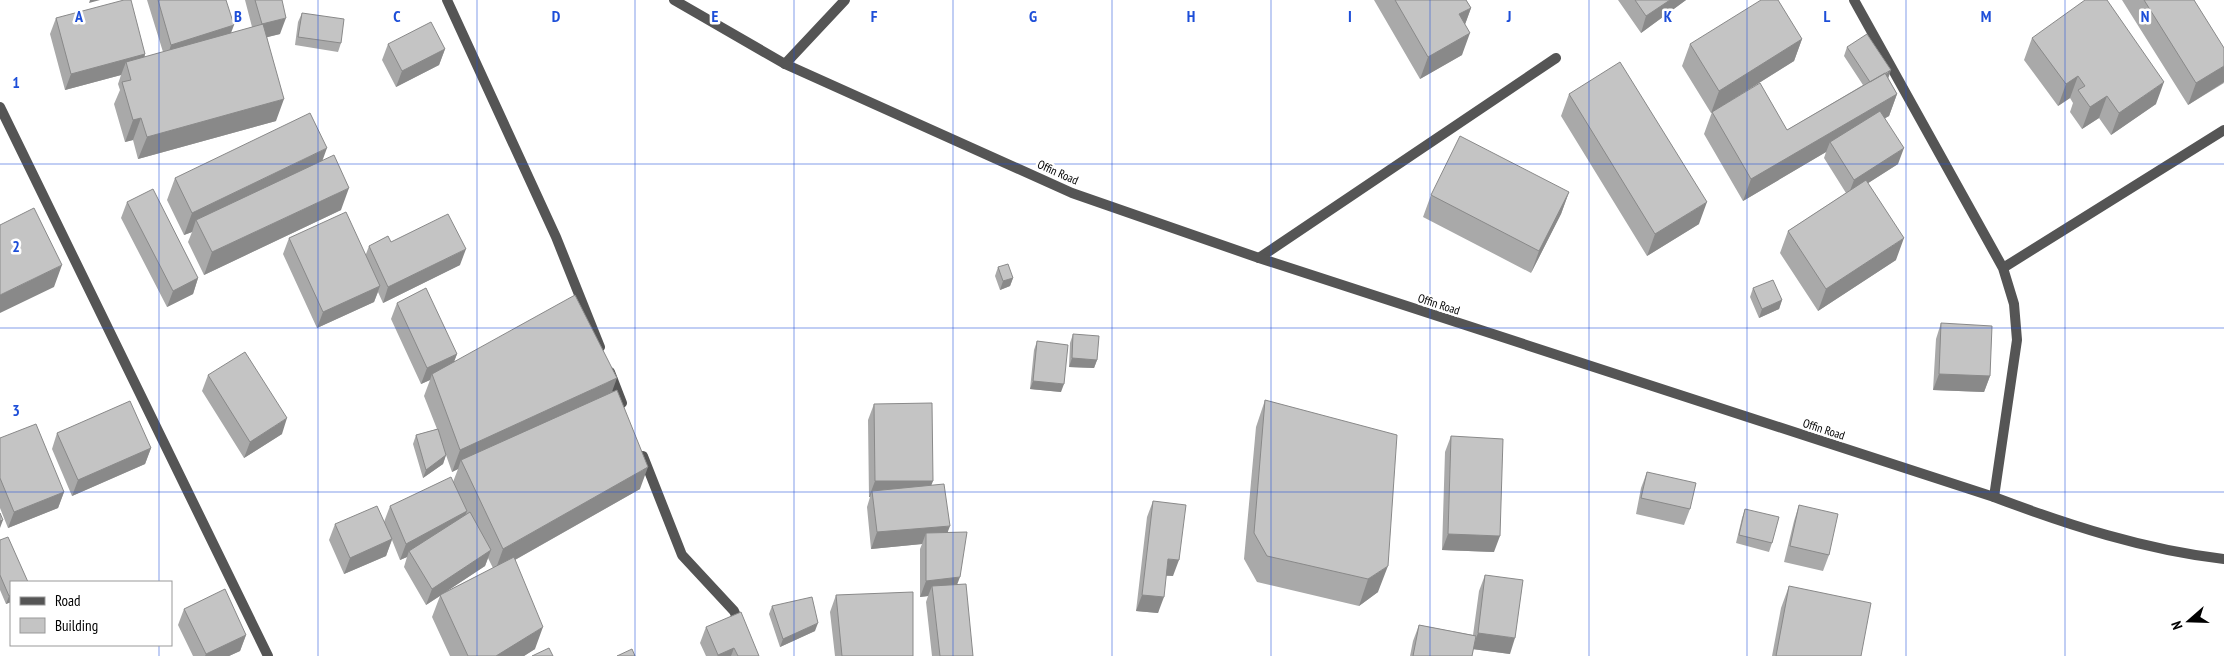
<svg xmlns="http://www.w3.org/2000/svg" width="2224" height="656" font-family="'PT Sans Narrow',sans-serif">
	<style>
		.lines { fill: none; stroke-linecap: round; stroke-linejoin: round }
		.minor { stroke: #555; stroke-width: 10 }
		.tertiary { stroke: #555; stroke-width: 10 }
		.wall { fill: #a9a9a9; fill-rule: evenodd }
		.shaded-wall { fill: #898989 }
		.building { fill: #c4c4c4; stroke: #898989 }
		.grid { fill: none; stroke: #1d4ed8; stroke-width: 1; stroke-opacity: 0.55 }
		.labels { text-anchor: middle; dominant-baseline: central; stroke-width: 5; stroke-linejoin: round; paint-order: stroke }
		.street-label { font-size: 12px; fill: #000; stroke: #fff }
		.grid-label { font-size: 16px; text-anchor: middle; font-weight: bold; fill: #1d4ed8; stroke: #fff; stroke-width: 5; stroke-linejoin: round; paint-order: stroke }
	</style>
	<rect width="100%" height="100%" fill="#fff"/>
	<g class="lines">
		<!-- minor -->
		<path class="minor" d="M447,0L556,237L600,347
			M1854,0L2003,268L2014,304L2017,340L1994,497
			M785,64L845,0
			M0,107L268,656
			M1259,258L1556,58
			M2003,268L2224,130
			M610,372L622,403
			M643,456L682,555L734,611L741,627"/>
		<!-- tertiary -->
		<path class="tertiary" d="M674,0L785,64L1072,193L1259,258L1994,497C2068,525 2145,550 2224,559"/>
	</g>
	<!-- wall -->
	<path class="wall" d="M147,0H226L231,33L252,27L245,0H282L280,34L267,37L276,121L138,159L133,140L125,142L114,104L120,90L118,84L121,75L65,90L50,34L56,18L145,54V57L163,52Z
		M1374,0H1466L1471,8L1465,24L1462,55L1420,79Z
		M1618,0H1686L1641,33Z
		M2122,0H2194L2224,83L2188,105Z
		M302,13L341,43L338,52L295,45L298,22Z
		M2032,38L2156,104L2111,135L2099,118L2082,129L2070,112L2073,103L2070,98L2058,106L2024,60Z
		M1802,39L1794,61L1716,110L1787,130L1863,85L1844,56L1847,47L1888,78L1897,94L1889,116L1885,118L1898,164L1868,183L1896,260L1818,311L1780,253L1788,231L1846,193L1824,158L1826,152L1743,201L1704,134L1712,112L1711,113L1682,66L1690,44Z
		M388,44L445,49L439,65L396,87L382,60Z
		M1569,94L1699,224L1647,256L1561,116Z
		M323,160L341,210L204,275L188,242L192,232L184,235L167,200L175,178Z
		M1569,192L1561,214L1531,273L1423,217L1431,195Z
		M127,202L198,278L193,294L167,307L121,218Z
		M289,238L366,254L369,246L460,265L383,303L378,292L374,302L317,328L283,254Z
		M998,267L1013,278L1010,286L1000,290L995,276Z
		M1753,288L1782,300L1779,309L1759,318L1750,297Z
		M397,303L457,354L454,361L611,393L640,489L515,560L535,649L524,656H450L432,617L440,596L426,605L404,567L407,557L400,560L392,540L386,556L344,574L329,540L335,524L384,522L390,506L453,482L458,469L452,472L446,455L443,464L423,478L413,444L416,435L437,429L424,396L430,380L421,384L391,319ZM488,558L493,568L444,593L485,566Z
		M1941,323L1990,376L1984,392L1933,390L1936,339Z
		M1073,334L1097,360L1094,368L1069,367L1070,343Z
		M1037,341L1061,392L1030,389L1034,350Z
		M208,375L282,434L244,458L202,391Z
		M1265,400L1378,592L1359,606L1257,582L1244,559L1256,427Z
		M874,404L931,485L948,532L957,584L973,656H932L926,602L928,596L920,597V549L922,544L871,549L867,507L870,497H869L868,420Z
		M57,433L151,448L145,464L72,496L52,449Z
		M1451,436L1494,552L1442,550L1445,452Z
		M0,438L64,492L58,508L8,528L0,508Z
		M1647,472L1690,509L1684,525L1636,514L1641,488Z
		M1153,501L1173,576H1166L1158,613L1136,611L1147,517Z
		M1799,505L1829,555L1823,571L1784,562L1794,521Z
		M1745,509L1772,543L1769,552L1736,543L1742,518Z
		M0,540L11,582V602L6,604L0,590Z
		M1485,575L1510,654L1473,649L1472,656H1410L1413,641L1419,625L1473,635L1479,591Z
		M1789,586L1861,656H1772L1781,608Z
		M836,595L913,656H835L830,612Z
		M772,606L815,631L780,647L769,614Z
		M184,609L246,635L240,651L229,656H193L178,625Z
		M706,627L759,656H706L700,643Z"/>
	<!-- shaded-wall -->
	<path class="shaded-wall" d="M90,0H100L89,3Z
		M1670,0H1686L1641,33L1646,16Z
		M1471,8L1463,30L1459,14Z
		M286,18L280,34L256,40L262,24Z
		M234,25L228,41L166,61L171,45Z
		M1470,33L1462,55L1420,79L1428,57Z
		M1802,39L1794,61L1711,113L1719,91Z
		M445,49L439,65L396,87L402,71Z
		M145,54L139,70L126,62L121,75L65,90L71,74Z
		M2224,66V82L2188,105L2196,83Z
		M1891,70L1888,79L1871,84Z
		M2078,76L2070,98L2058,106L2066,84Z
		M2164,82L2156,104L2111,135L2119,113Z
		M1897,94L1889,116L1834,148L1830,142L1826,152L1743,201L1751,179Z
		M2107,96L2099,118L2082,129L2090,107Z
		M284,99L276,121L138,159L147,137Z
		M141,118L133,140L125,142L133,120Z
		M327,148L319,170L196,220L192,232L184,235L192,213Z
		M1904,148L1898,164L1848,196L1854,180Z
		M349,188L341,210L204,275L212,252Z
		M1569,192L1561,214L1531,273L1539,251Z
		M1707,202L1699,224L1647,256L1655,234Z
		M1904,238L1896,260L1818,311L1826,289Z
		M466,249L460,265L383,303L388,287Z
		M62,265L54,287L0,313V295Z
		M198,278L193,294L167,307L173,291Z
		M1013,278L1010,286L1000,290L1003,281Z
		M380,286L374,302L317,328L323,312Z
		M1782,300L1779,309L1759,318L1762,309Z
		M457,354L451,370L432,374L430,380L421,384L427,368Z
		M1072,358L1097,360L1094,368L1069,367Z
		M1939,374L1990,376L1984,392L1933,390Z
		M617,378L609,400L461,460L458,469L452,472L460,450Z
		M1033,381L1064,384L1061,392L1030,389Z
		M287,418L282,434L244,458L250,442Z
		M151,448L145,464L72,496L78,480Z
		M446,455L443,464L423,478L426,470Z
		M648,467L640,489L495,571L503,549Z
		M875,481H933L927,497L872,491L870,497H869Z
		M64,492L58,508L8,528L14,512Z
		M467,511L461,527L409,551L407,557L400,560L406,544Z
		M3,520L0,528V521Z
		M950,526L944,542L926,533L922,544L871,549L877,532Z
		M1448,534L1500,536L1494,552L1442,550Z
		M392,539L386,556L344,574L350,558Z
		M491,550L485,566L426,605L432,589Z
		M1168,559L1179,560L1173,576L1163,575Z
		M1388,566L1378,592L1359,606L1368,579Z
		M960,577L954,593L932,586L928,596L920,597L926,581Z
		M11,595V602L6,604L9,596Z
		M1142,595L1164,597L1158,613L1136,611Z
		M818,623L815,631L780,647L783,639Z
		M543,627L535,649L524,656H496Z
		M1478,633L1515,638L1510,654L1472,649Z
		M246,635L240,651L229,656H205L206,654Z
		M734,648L731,656H717L718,655Z"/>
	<!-- building -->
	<path class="building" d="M124,0H131L145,54L71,74L56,18Z
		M158,0H226L234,25L171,45Z
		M255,0H282L286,18L262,24Z
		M1395,0H1466L1471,8L1459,14L1470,33L1428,57Z
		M1635,0H1670L1646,16Z
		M1761,0H1778L1802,39L1719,91L1690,44Z
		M2085,0H2107L2164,82L2119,113L2107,96L2090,107L2078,90L2085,86L2078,76L2066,84L2032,38Z
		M2144,0H2194L2224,48V66L2196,83Z
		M302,13L344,19L341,43L298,37Z
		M431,22L445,49L402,71L388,44Z
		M263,24L284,99L147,137L141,118L133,120L122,82L131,80L126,62Z
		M1867,34L1891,70L1870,82L1847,47Z
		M1620,62L1707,202L1655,234L1569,94Z
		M1885,73L1897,94L1751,179L1712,112L1760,83L1787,130Z
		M1880,111L1904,148L1854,180L1830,142Z
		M310,113L327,148L192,213L175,178Z
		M1460,136L1569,192L1539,251L1431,195Z
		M334,155L349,188L212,252L196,220Z
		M1866,180L1904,238L1826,289L1788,231Z
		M153,189L198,278L173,291L127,202Z
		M34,208L62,265L0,295V225Z
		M346,212L380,286L323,312L289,238Z
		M448,214L466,249L388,287L369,246L388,236L391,242Z
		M1008,264L1013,278L1003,281L998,267Z
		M1773,280L1782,300L1762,309L1753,288Z
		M426,288L457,354L427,368L397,303Z
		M575,295L617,378L460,450L432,374Z
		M1941,323L1992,326L1990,376L1939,374Z
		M1073,334L1099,336L1097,360L1072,358Z
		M1037,341L1068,345L1064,384L1033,381Z
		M245,352L287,418L250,442L208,375Z
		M617,390L648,467L503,549L461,460Z
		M1265,400L1397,435L1388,566L1368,579L1267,556L1254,533Z
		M130,401L151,448L78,480L57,433Z
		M932,403L933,481H875L874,404Z
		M36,424L64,492L14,512L0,478V438Z
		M438,429L446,455L426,470L416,435Z
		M1451,436L1503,439L1500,536L1448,534Z
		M1647,472L1696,483L1690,509L1641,498Z
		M451,477L467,511L406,544L390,506Z
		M944,484L950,526L877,532L872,491Z
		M1153,501L1186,505L1179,560L1168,559L1164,597L1142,595Z
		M1799,505L1838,514L1829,555L1790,546Z
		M377,506L392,539L350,558L335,524Z
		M1745,509L1779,517L1772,543L1739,535Z
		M470,512L491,550L432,589L409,551Z
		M0,513L3,520L0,521Z
		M967,532L960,577L926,581V533Z
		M8,537L28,582H11V595L9,596L0,575V540Z
		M514,557L543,627L496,656H468L440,595Z
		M1485,575L1523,580L1515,638L1478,633Z
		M966,584L973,656H940L932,586Z
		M1789,586L1871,603L1861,656H1776Z
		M225,589L246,635L206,654L184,609Z
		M913,592V656H842L836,595Z
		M812,597L818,623L783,639L772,606Z
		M741,612L759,656H738L734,648L718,655L706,627Z
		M1419,625L1476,636L1472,656H1413Z
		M549,648L553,656H532Z
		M632,649L635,656H617Z"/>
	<!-- grid -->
	<path class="grid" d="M159,0V582M318,0V656M477,0V656M635,0V656M794,0V656M953,0V656M1112,0V656M1271,0V656M1430,0V656M1589,0V656M1747,0V656M1906,0V656M2065,0V656M0,164H2224M0,328H2224M0,492H2224M159,645V656"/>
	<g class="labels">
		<!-- street labels -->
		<g class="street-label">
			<text transform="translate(1058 172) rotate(24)">Offin Road</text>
			<text transform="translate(1439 304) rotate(18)">Offin Road</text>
			<text transform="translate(1824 429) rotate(18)">Offin Road</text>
		</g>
	</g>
	<g class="grid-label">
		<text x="79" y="22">A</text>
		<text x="238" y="22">B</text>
		<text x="397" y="22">C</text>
		<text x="556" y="22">D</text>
		<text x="715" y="22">E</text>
		<text x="874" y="22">F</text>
		<text x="1033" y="22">G</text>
		<text x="1191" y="22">H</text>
		<text x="1350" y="22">I</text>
		<text x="1509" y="22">J</text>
		<text x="1668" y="22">K</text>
		<text x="1827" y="22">L</text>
		<text x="1986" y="22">M</text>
		<text x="2145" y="22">N</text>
		<text x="16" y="88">1</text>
		<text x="16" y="252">2</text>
		<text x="16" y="416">3</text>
	</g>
	<!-- legend -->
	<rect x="10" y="581" width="162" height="65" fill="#ffffff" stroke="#999999"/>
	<rect x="20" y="597" width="25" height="8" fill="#555555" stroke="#999999"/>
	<text x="55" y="606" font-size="15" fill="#000000">Road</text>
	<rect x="20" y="618" width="25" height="15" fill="#c4c4c4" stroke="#999999"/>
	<text x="55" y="631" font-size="15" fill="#000000">Building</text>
	<!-- north arrow -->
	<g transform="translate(2189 621) rotate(250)" stroke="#ffffff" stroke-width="4" paint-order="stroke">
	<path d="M0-4L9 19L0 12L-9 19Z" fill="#000000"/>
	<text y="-8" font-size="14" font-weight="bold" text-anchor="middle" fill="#000000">N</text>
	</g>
</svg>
